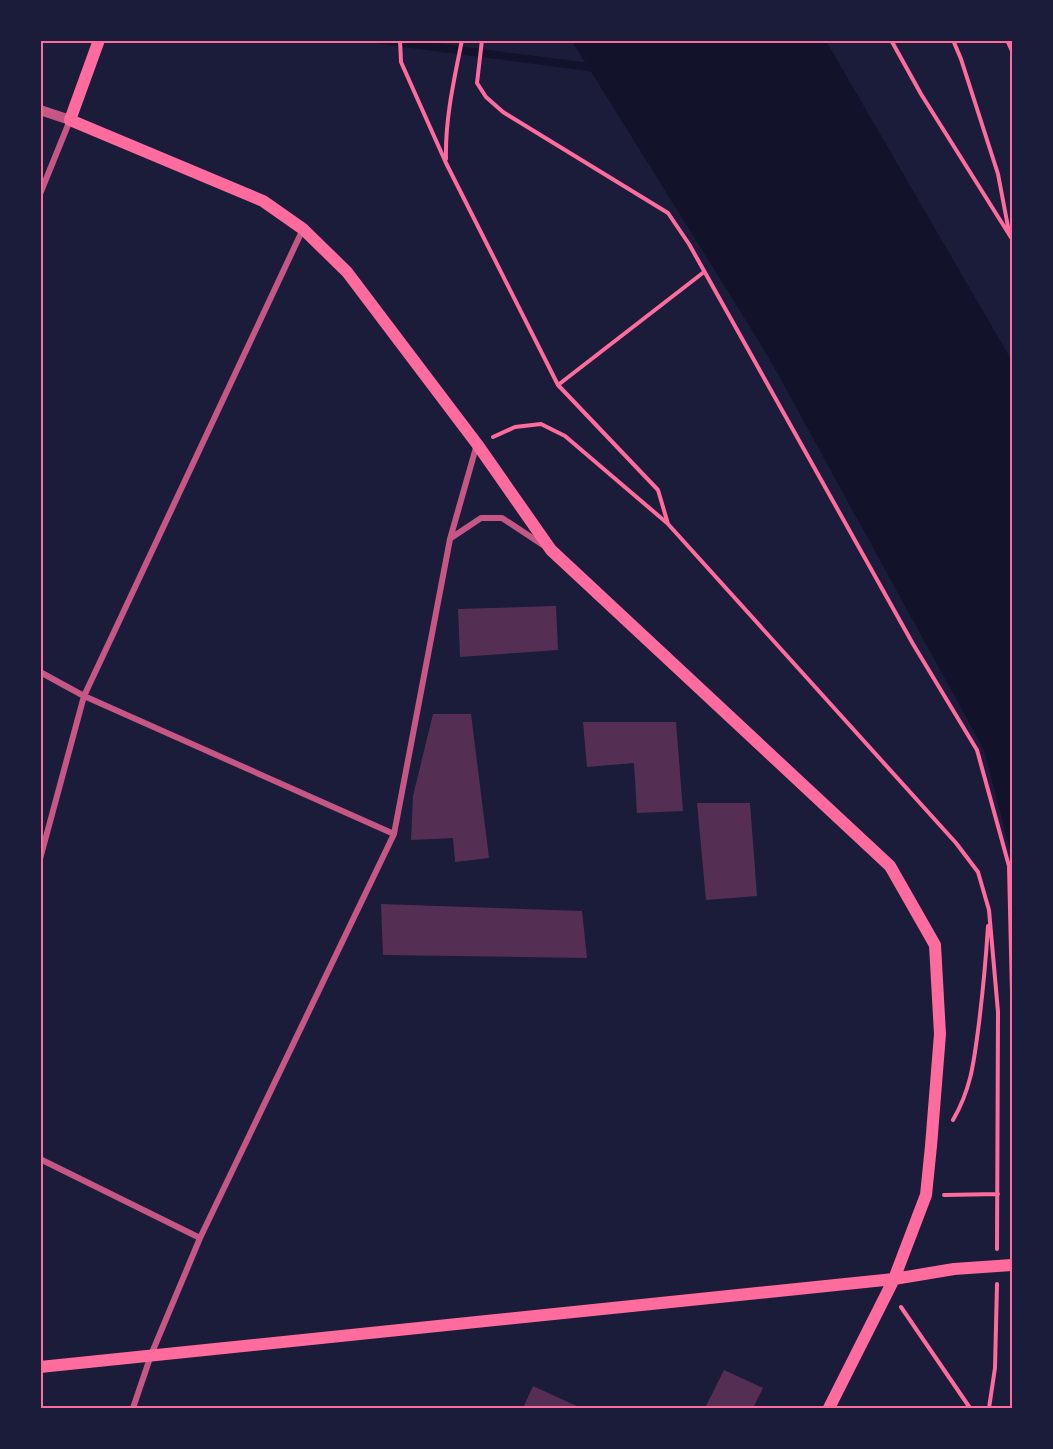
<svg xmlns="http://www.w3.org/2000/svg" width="1053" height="1449" font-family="'DejaVu Sans',sans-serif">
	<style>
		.water { fill: #12122b }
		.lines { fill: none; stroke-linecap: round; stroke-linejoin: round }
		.stream { stroke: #12122b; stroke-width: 8 }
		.building { fill: #542f53 }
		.path { stroke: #ff6b9d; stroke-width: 4 }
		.minor { stroke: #c65784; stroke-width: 6 }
		.tertiary { stroke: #c65784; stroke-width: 10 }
		.secondary { stroke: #ff6b9d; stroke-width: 12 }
		.neatline { fill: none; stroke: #ff6b9d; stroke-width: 2 }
	</style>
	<rect width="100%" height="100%" fill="#1b1b3a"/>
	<!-- water -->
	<path class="water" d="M572,41H826L1012,361V857L984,750L768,356Z"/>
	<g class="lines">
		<!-- stream -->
		<path class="stream" d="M381,40L597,68"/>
	</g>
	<!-- building -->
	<path class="building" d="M556,606L558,650L460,657L458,609Z
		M433,714H471L489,858L455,862L453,838L411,840L413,796Z
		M583,722H676L683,811L637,813L634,763L587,767Z
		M697,803H750L757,896L706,900Z
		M381,904L582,911L587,958L383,955Z
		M724,1370L763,1388L753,1408H705Z
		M533,1386L581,1408H523Z"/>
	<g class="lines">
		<!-- path -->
		<path class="path" d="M400,40L401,62L446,163L558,385L658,490L668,524L956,843L978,872L989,910L998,1012L997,1249
			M482,40L477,83L486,97L503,112L668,213L689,244L913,644L977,750L1009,866L1012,994
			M891,40L921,94L1012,239
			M953,40L961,59L998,174L1009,232
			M1007,40L1012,51
			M446,159C445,119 454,80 462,40
			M558,385L704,272
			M493,437L515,427L541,424L565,436L667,523
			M953,1120C972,1087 974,1060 979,1023C983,990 986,958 988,926
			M944,1195L998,1194
			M901,1307L970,1408
			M989,1408L995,1368L997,1284"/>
		<!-- minor -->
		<path class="minor" d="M40,194L70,120
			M451,538L481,518H502L543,545
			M40,672L84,696L394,834
			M40,859L84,696L303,229
			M40,1159L200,1238
			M133,1408L151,1355L200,1238L394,834L450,539L477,444"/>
		<!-- tertiary -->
		<path class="tertiary" d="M40,110L70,120"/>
		<!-- secondary -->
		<path class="secondary" d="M99,40L70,120L263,201L303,229L347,272L477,444L551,550L890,866L935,945L940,1034L931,1146L926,1195L894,1279L829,1408
			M40,1367L894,1279L954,1269L1012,1265"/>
	</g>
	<!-- border -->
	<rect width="1053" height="1449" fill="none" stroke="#1b1b3a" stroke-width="84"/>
	<rect x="42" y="42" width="969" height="1365" class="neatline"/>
</svg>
